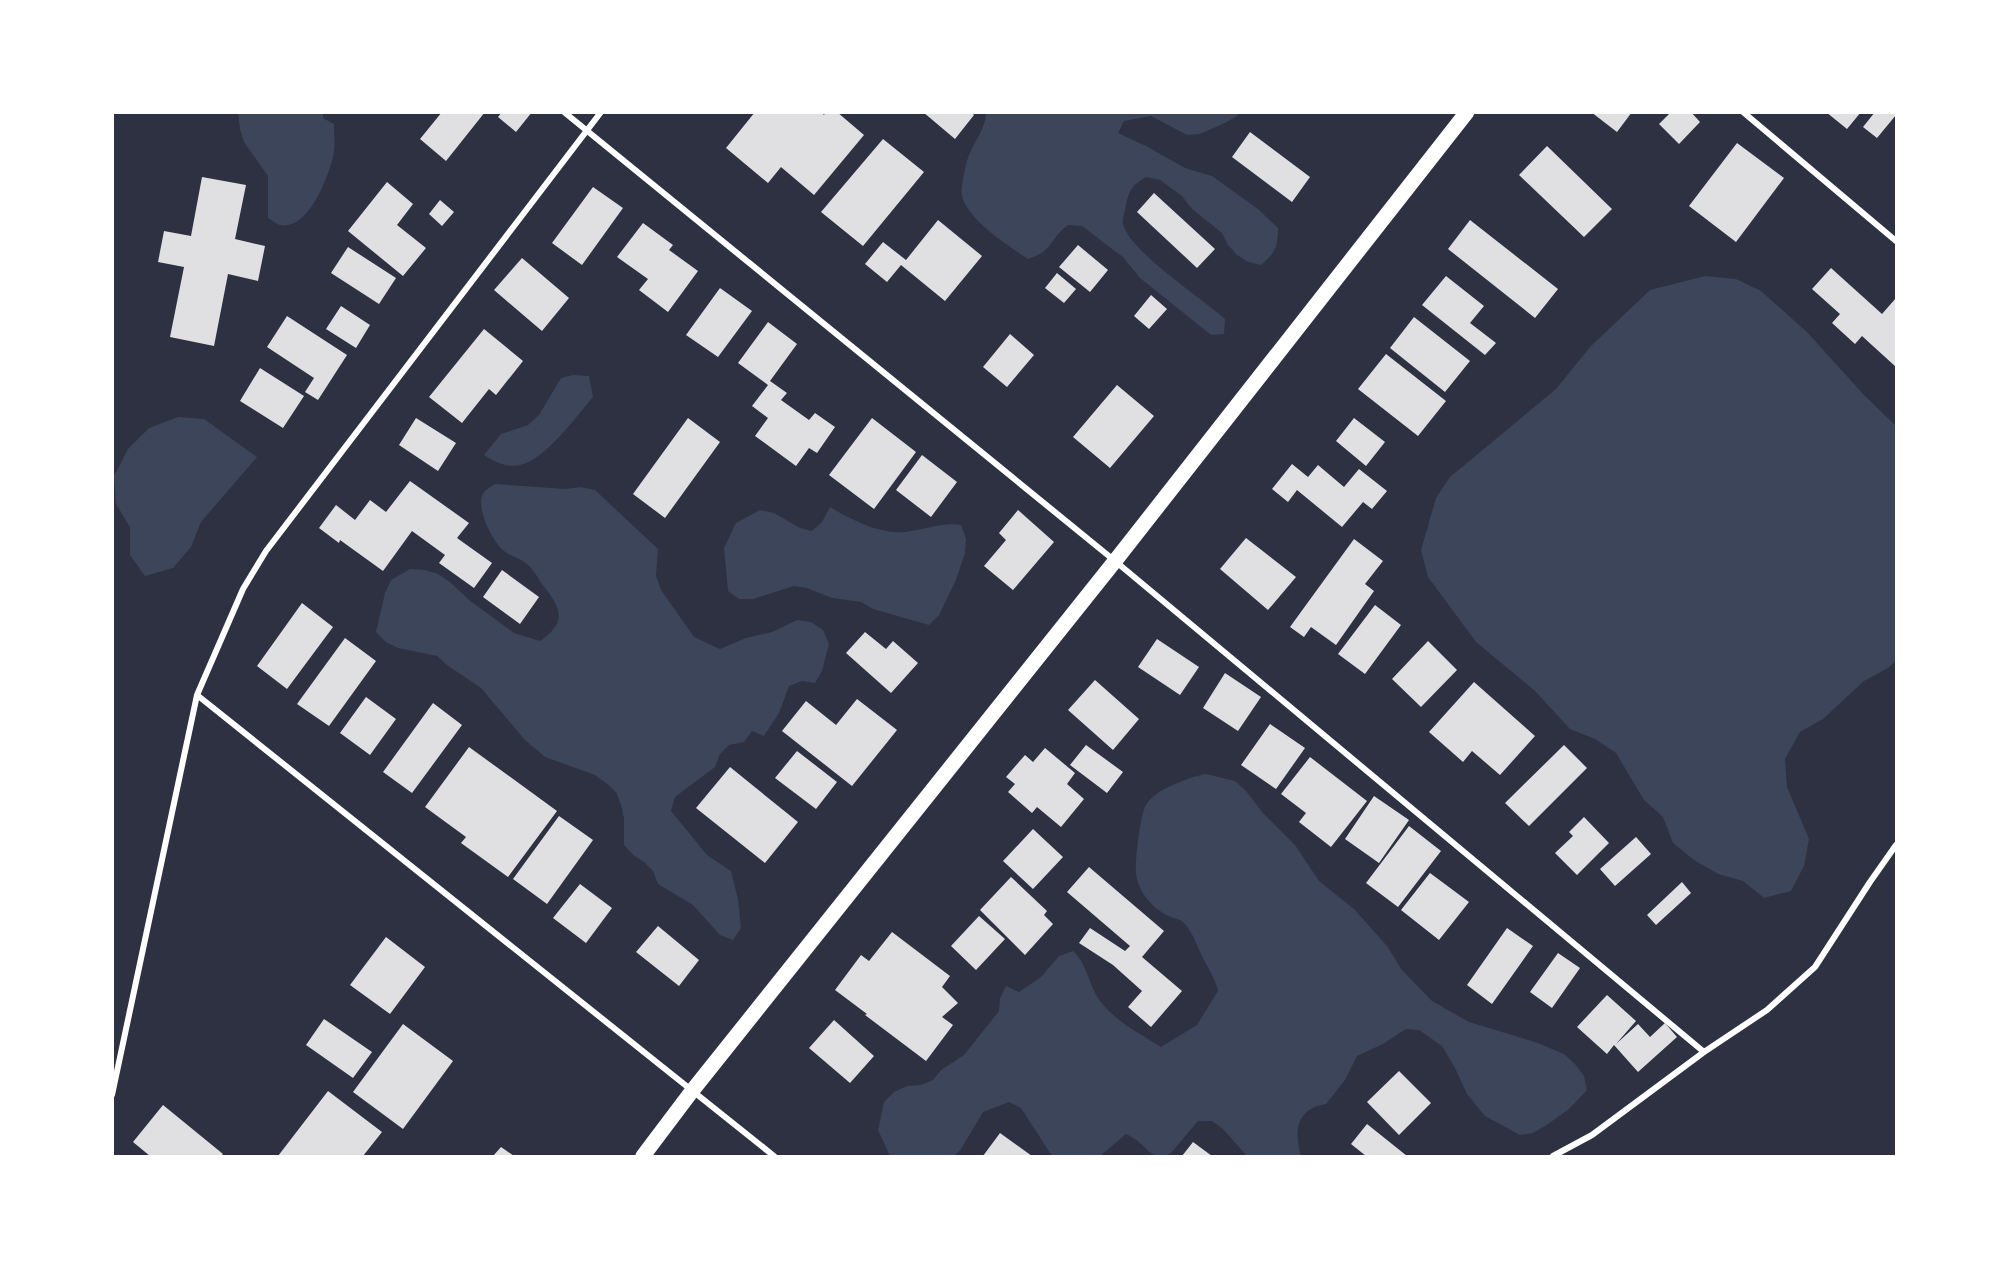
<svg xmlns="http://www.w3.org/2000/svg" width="2009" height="1269" font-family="Ubuntu,sans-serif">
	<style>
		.green { fill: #3c4559 }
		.building { fill: #e0e0e3 }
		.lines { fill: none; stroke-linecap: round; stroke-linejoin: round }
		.minor { stroke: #fff; stroke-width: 6 }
		.primary { stroke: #fff; stroke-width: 15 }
	</style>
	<rect width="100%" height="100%" fill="#2d3142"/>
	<!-- green -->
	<path class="green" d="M238,113H323V118L334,124C334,133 335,143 334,152C330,174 309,231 280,225C276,224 272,220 268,218V176L244,142L240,129Z
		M986,113H1239L1237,116L1225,123L1200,134L1187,135L1151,116L1124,121L1118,133L1146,146L1185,168L1212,176L1258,209L1278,228C1278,247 1275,253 1261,265L1248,262L1237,255L1228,245L1222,233L1192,209L1182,196L1160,180L1146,177C1133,184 1128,191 1126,206C1125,211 1122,219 1123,224C1129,251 1203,299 1225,319L1224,334L1211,335L1140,278L1123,257L1112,249L1082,226L1068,225C1049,239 1054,251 1028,259C1008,246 968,220 962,196C960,189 966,162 969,155C975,140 985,130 986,113Z
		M1705,276L1736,279L1761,291L1807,332L1864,395L1896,426V661L1888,668L1864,681L1823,719L1800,732L1785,759L1787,787L1809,839L1804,866L1791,891L1764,898L1743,881L1718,874L1694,860L1673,843L1663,817L1644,800L1616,753L1595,739L1570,729L1535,691L1476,642L1428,577L1421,550L1436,498L1450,477L1556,389L1590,347L1650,290Z
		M573,375L589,376L593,397C577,416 544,461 520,465C507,468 495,462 484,455L501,434L528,425L539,415L561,378Z
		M178,417L204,419L257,457L201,522L191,547L173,568L145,576L130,555V527L116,504L114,476L128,449L149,428Z
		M495,484L566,489L580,487L595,490L658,549L656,576L661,590L694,637L720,649L746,638L772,632L797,620L811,622L823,630L829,644L822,671L815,683L802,681L789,686L779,713L764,736L752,731L744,742L729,745L720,754L715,767L675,797L671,811L707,855L731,871L738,899L741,928L733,940L720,935L693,905L658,884L653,871L644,862L633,855L624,845V818L621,805L616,792L606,783L595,775L545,757L525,740L481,688L447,665L437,656L398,648L386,642L376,632L385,593L391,580L410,569L425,570L438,574L450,582L469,600L514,633L540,641C569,621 560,607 542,584C538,578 534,570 528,565C521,558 511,557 504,551C492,541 474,506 484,492C486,489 492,486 495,484Z
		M830,507C852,520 879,534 905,532C925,530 941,522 961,525L966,539L965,553L956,580L939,615L929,625L873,609L861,602L832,598L807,588L794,586L753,599H739L728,591L724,548L736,523L760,510L774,513L800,528L812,531L822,522Z
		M1206,774L1235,781L1246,791L1263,813L1295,845L1319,881L1354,909L1387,946L1402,970L1432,1001L1469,1022L1538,1043L1564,1054L1575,1064L1584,1076L1587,1090L1568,1110L1545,1126L1533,1133L1520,1135L1485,1116L1467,1094L1455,1068L1442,1046L1419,1030L1406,1029L1383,1044L1357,1056L1345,1080L1326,1104C1296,1109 1294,1131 1301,1156H1247L1223,1129L1212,1121H1198L1171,1153C1156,1162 1150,1152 1140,1143C1136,1139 1131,1137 1126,1134L1100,1156H1054L1050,1153L1021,1108L1009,1102L983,1112L961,1149L954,1156H890L878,1130L884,1102L894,1092L907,1086L921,1085L933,1080L941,1070L964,1055L999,1011L1000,998L1006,986L1019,992L1041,977L1059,956L1073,951C1088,965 1088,984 1100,1001C1115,1021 1141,1034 1161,1047L1197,1025L1218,991C1215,977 1207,967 1201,954C1196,943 1192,931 1183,922C1180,919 1176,919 1171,917C1158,912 1148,902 1141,890C1139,885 1136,878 1136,872C1135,860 1140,815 1146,805C1155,789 1190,777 1206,774Z"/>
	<!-- building -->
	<path class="building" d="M442,112H485L446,161L420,139Z
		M502,112H532L516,132L498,117Z
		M755,112H821L824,115L826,112H837L864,135L814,195L781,167L768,183L726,148Z
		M923,112H971L974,115L955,139Z
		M1591,112H1632L1617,132Z
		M1671,112H1691L1700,122L1679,144L1659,124Z
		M1826,112H1861L1847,129Z
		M1875,112H1896V115L1877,138L1863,127Z
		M1250,132L1310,177L1292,202L1232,157Z
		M883,139L924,172L863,246L821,212Z
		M1737,143L1784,178L1736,242L1689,206Z
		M1547,146L1612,209L1584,237L1519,175Z
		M202,177L246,185L235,239L265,246L258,281L228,274L214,346L170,337L184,267L158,262L164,231L191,236Z
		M387,182L413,204L397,225L426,248L403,276L348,231Z
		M593,187L623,208L582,265L552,243Z
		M1154,193L1215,249L1197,268L1137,212Z
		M440,200L454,212L442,226L429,214Z
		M938,220L982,256L945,301L901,265L887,282L865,264L883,242L906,260Z
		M1470,220L1558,289L1535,318L1448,249Z
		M643,223L673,245L669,250L698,271L668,312L639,290L648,279L617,257Z
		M1078,245L1108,270L1090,292L1059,267Z
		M348,247L396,278L379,304L331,273Z
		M522,258L569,298L542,331L494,290Z
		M1831,268L1882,314L1896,298V367L1862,336L1855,344L1832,323L1840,314L1812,289Z
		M1057,273L1076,289L1064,303L1045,288Z
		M1446,276L1484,306L1470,323L1496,343L1485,355L1422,305Z
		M720,288L752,311L718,357L686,335Z
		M1151,295L1167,309L1149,329L1134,316Z
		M341,306L370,325L356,348L326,329Z
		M287,316L347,355L318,400L305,392L314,378L267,347Z
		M1414,317L1470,361L1445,392L1390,348Z
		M768,322L797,344L770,381L787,393L781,400L809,420L815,413L835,427L817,453L809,448L796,466L755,436L768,418L752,406L768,385L738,363Z
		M484,329L523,361L496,395L489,389L462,423L429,397Z
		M1010,334L1034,355L1007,387L983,367Z
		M1386,354L1446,401L1418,436L1358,389Z
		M260,368L304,396L283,428L240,401Z
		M1117,385L1154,416L1110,468L1073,437Z
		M416,418L456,443L438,471L399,445Z
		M688,418L720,442L665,518L633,494Z
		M872,418L916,452L874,509L829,475Z
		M1354,418L1385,442L1366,466L1336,441Z
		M922,455L957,482L931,517L896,490Z
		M1292,464L1308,477L1318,465L1344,487L1359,469L1387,491L1372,509L1363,502L1342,527L1297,490L1288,502L1272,489Z
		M410,481L469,523L457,538L492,563L474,588L439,563L445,555L412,531L383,571L340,540L339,543L319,528L336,505L355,520L370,500L386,512Z
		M1018,510L1054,542L1013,590L984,566L1006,540L999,533Z
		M1246,538L1296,577L1268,610L1220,569Z
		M1354,539L1383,561L1365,584L1374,591L1336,645L1311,627L1304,637L1290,627Z
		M502,570L539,597L520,624L483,597Z
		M302,603L333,627L287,689L257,666Z
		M1375,605L1401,625L1365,674L1338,654Z
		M865,632L886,649L893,641L918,663L891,693L846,653Z
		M345,638L376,661L329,726L297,704Z
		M1157,639L1199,667L1180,695L1138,667Z
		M1428,641L1457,670L1421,707L1392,679Z
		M1225,673L1261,697L1238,731L1203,708Z
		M1095,680L1139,719L1113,750L1068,710Z
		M1474,682L1535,736L1500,775L1472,751L1463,762L1429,732Z
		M366,697L396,719L370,755L340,733Z
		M857,699L897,730L852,786L782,731L806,701L836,725Z
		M433,703L462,725L412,793L383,772Z
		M1270,724L1305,748L1276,789L1241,765Z
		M1086,745L1123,772L1107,793L1070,765Z
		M1564,745L1587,768L1529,826L1505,803Z
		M469,747L557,811L508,877L461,843L466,837L425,807Z
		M1045,748L1075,773L1067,784L1084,799L1061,827L1037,807L1032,813L1008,792L1015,784L1006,777L1025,755L1033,762Z
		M797,751L837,782L816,809L775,778Z
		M1310,757L1367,801L1331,847L1299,822L1306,813L1281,794Z
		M730,767L798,822L765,863L696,808Z
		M1374,796L1409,820L1379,863L1345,839Z
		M559,816L593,840L547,904L513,879Z
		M1584,817L1609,843L1577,875L1555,853L1573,836L1569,832Z
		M1409,826L1441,851L1398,907L1366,883Z
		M1033,829L1063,857L1033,889L1003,861Z
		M1636,837L1651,854L1615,886L1600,869Z
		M1089,867L1164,931L1142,957L1182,991L1151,1027L1128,1007L1142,991L1113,965L1079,943L1090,928L1125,951L1130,946L1067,892Z
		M1430,873L1469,902L1439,940L1401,910Z
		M1011,877L1047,911L1044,915L1053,924L1025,955L980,910Z
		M1682,882L1691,893L1656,925L1647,915Z
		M580,884L612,908L586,943L553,918Z
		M979,916L1005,939L976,970L951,946Z
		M658,926L699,960L679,986L636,952Z
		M1507,928L1533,946L1492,1004L1467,985Z
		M892,932L950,976L942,987L958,1003L942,1017L953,1025L926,1061L865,1015L867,1014L835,990L861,955L869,961Z
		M386,937L425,967L390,1014L350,985Z
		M1558,953L1580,968L1552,1008L1530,992Z
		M1607,995L1636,1021L1616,1044L1638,1024L1650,1037L1665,1023L1677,1037L1638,1072L1614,1045L1607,1054L1577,1027Z
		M324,1019L372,1052L353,1078L306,1045Z
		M834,1020L874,1056L850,1083L809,1048Z
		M403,1024L453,1061L403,1129L353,1092Z
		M1399,1071L1431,1103L1399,1135L1367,1102Z
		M328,1091L382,1132L363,1156H278Z
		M163,1105L223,1154L221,1156H150L133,1142Z
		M1367,1124L1407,1156H1366L1351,1144Z
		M1000,1133L1032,1156H983Z
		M1193,1142L1212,1156H1182Z
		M501,1147L514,1156H493Z"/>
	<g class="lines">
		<!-- minor -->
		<path class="minor" d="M564,112L1115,561L1704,1052
			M1743,112L1896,241
			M197,695L774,1156
			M112,1095L197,695L243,589L266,551L601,112
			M1553,1156L1592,1135L1704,1052L1767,1010L1815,967L1870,882L1896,845"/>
		<!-- primary -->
		<path class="primary" d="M643,1156L692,1091L1115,561L1467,112"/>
	</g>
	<!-- border -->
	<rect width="2009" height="1269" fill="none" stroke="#ffffff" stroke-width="228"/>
</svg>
